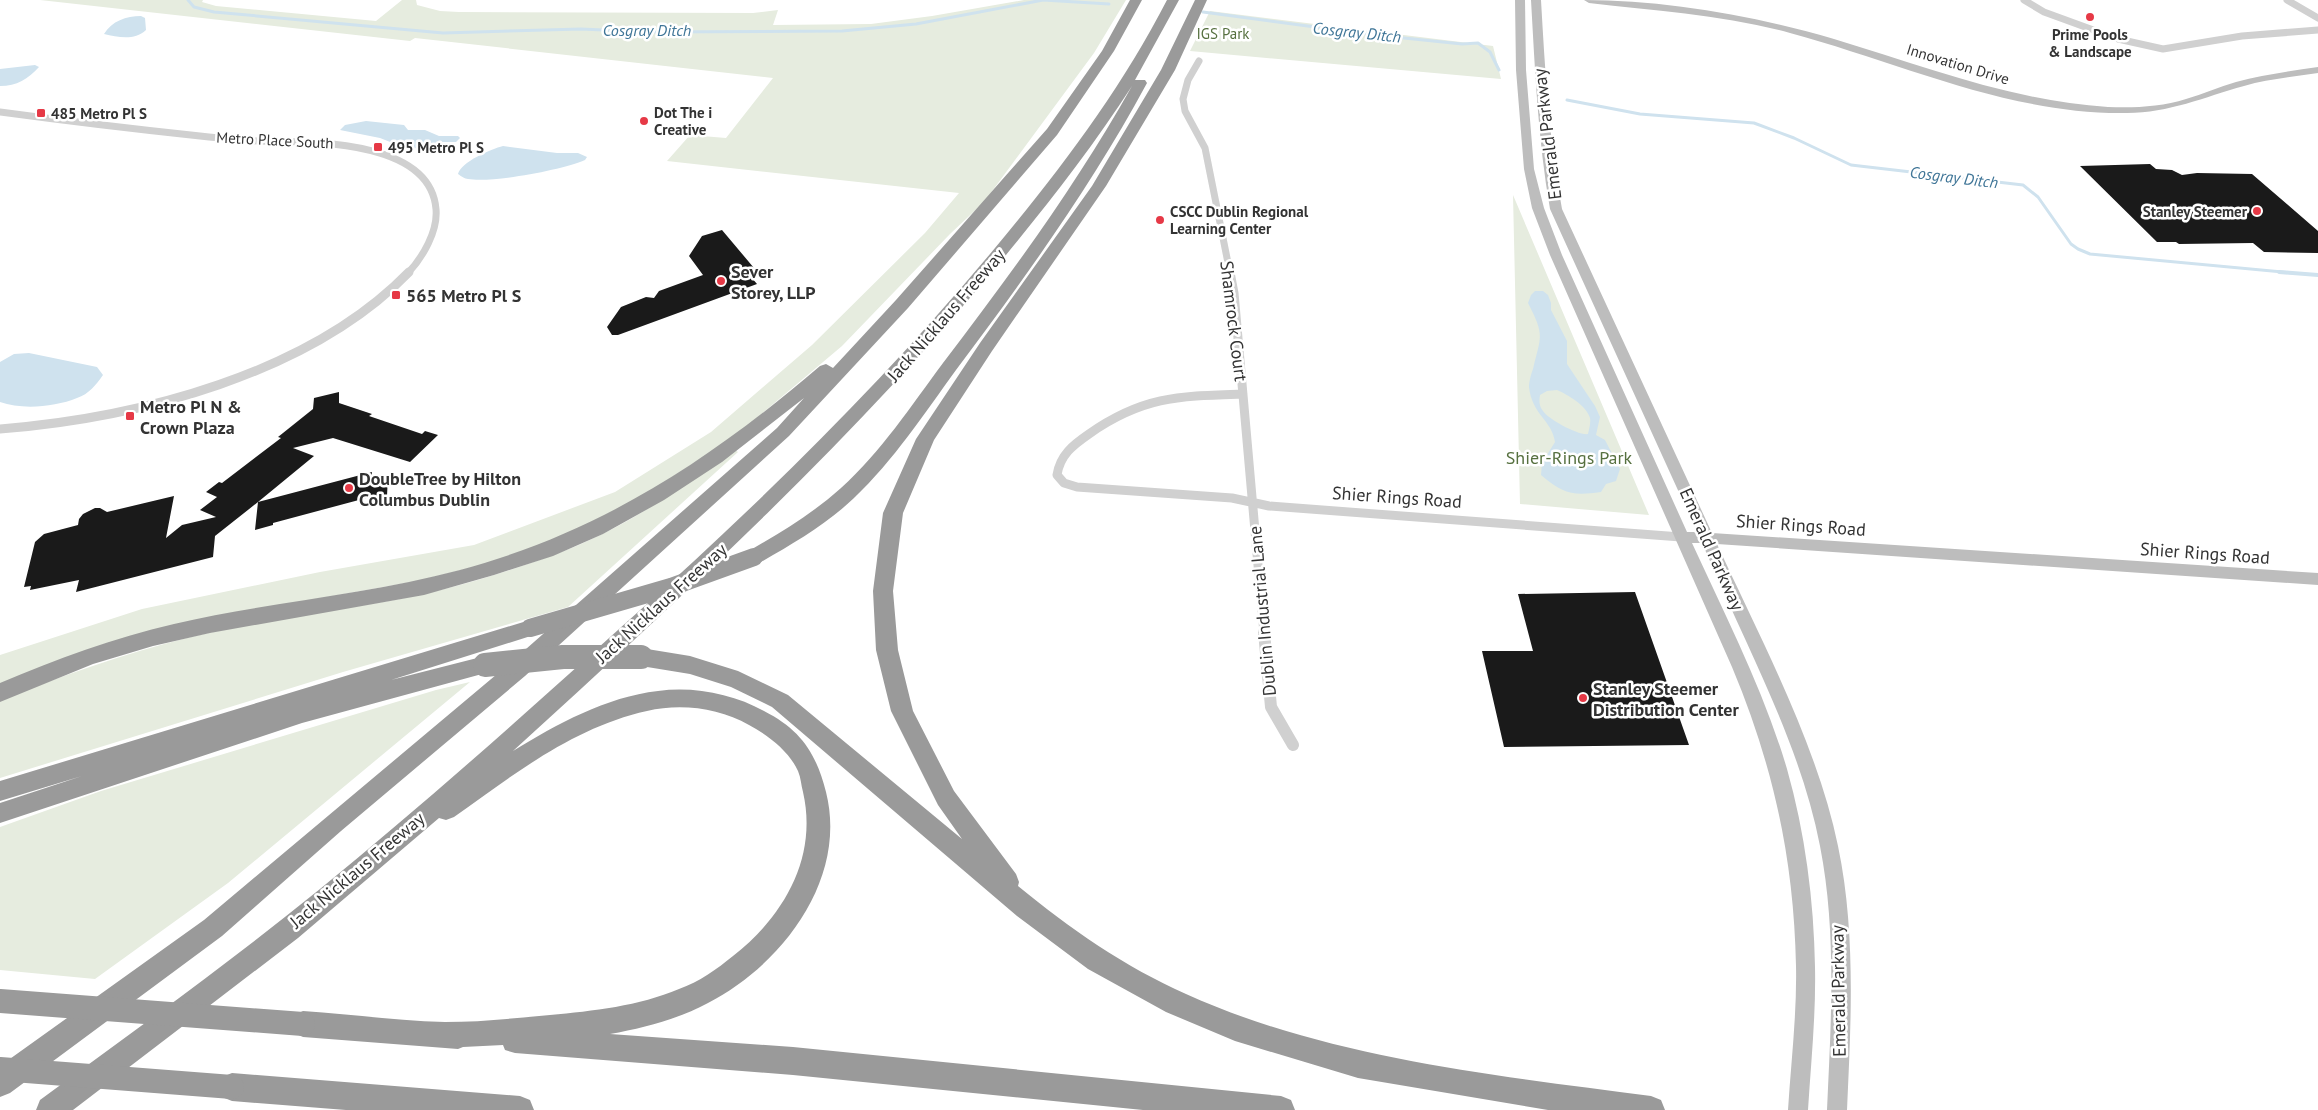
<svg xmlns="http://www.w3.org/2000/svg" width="2318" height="1110" font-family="'PT Sans',sans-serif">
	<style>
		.green { fill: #e6ecdf }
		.water { fill: #cfe2ee; fill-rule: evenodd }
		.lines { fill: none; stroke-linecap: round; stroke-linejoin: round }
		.stream-far1 { stroke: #cfe2ee; stroke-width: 3 }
		.stream { stroke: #cfe2ee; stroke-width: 4 }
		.building { fill: #1a1a1a }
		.street-far2 { stroke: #d0d0d0; stroke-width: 7 }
		.street-far1 { stroke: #d0d0d0; stroke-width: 9 }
		.street { stroke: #d0d0d0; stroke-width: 12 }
		.secondary { fill: #bdbdbd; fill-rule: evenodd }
		.highway { fill: #9a9a9a; fill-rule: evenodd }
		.highway-bridge-far1 { stroke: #9a9a9a; stroke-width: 18 }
		.highway-bridge { stroke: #9a9a9a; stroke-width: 24 }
		.poi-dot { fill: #e63946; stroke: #fff; stroke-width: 2 }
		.labels { text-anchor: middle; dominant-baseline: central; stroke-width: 5; stroke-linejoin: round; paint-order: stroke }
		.far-park-label { font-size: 15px; fill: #56703f; stroke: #fff }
		.far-poi-label { font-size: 15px; font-weight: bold; fill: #333; stroke: #fff; text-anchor: start }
		.far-street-label { font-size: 15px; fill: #333; stroke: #fff }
		.far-water-label { font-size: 16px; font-style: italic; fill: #3f7597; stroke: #fff }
		.street-label { font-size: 18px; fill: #333; stroke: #fff }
		.poi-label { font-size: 18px; font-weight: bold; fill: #333; stroke: #fff; text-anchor: start }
		.park-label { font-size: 18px; fill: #56703f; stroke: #fff }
	</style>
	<rect width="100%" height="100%" fill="#fff"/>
	<!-- green -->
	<path class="green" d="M40,0H203L202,2L216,6L376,21L402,0H416L417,5L440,11L459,12L753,13L778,10L773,25L871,24L932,16L1024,0H1126L1094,53L984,202L950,234L842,346L734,437L632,503L578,530L494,562L417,581L203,619L0,686V655L142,609L320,572L474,545L615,492L711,432L812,345L925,233L959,193L667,161L690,135L726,138L773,78L415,38L410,41Z
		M1210,11L1493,46L1501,79L1190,51Z
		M1513,195L1649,515L1520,504Z
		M735,450L738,452L568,607L343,672L0,778V700C62,676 123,654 187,638C257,621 329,612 400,599C457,588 515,570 569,549C629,525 683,487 735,450Z
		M470,682L228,883L95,979L0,970V827L101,791L436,690Z"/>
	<!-- water -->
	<path class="water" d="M141,16L145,18L146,30C134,41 118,37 104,34C112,21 126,16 141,16Z
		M35,65L39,67C28,79 17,86 0,86V69Z
		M366,121L404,125L408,130H425L439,136H458L460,138L456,142H437L425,147L408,149L380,138L340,130L345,125Z
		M503,146L557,153H578L587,157L585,160C562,170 493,183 468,179C465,179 461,176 458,174C461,162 491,149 503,146Z
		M1535,291H1543L1548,295L1551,303V310L1567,341V364L1595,406L1600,417L1596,435L1605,440L1620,469L1616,481L1606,484L1601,492C1573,496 1563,494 1541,475L1542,463L1555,442C1552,420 1532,415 1529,387C1529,382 1531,374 1533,369C1541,335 1545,336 1528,303L1531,295ZM1557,390C1568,395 1586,405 1590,418C1591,423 1589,429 1588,434C1579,436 1548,419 1543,411C1539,406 1539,401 1540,395L1547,391Z
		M29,353L97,367L103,375C96,385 89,394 77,398C55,407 22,410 0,402V362L14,354Z"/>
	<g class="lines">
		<!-- stream-far1 -->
		<path class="stream-far1" d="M188,0L194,7L214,12L443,33L581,29L649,32L842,31L916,24L1043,0L1109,4
			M1203,12L1375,35L1462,44L1478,43L1490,52L1499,70
			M1567,100L1640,114L1754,123L1794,138L1851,165L2023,185L2038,197L2071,244L2078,249L2090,254L2293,273"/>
		<!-- stream -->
		<path class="stream" d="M2279,272L2318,275"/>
	</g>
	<!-- building -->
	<path class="building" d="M2150,164L2156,169L2172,170L2182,175L2197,173L2252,174L2318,231V253L2264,252L2253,243L2179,244L2176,242H2157L2080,166Z
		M722,230L754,268L746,271L757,284L618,335H612L607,327L621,307L646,297L654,298L659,291L703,275L689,256L702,236Z
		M339,392V403L372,414L369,416L422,434L425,431L438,435L410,462L333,438L293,448L314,456L258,502L372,472L371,479L388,475L387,496L370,500V497L273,523V525L255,530L258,502L215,536L213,557L76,592L79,580L30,590L31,586L24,587L35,542L44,534L78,525L79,519L83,514L95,508H100L107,512L174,496L166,538L182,525L216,517L200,510L217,497L206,492L219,482L222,483L281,438L278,437L313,409L314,398Z
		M1635,592L1689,745L1504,747L1482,651H1533L1518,594Z"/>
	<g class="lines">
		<!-- street-far2 -->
		<path class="street-far2" d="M2024,0L2044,12L2118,39L2163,49L2242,36L2318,30
			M2287,0L2318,18
			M1199,61L1188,80L1183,99L1185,111L1205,148L1230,273
			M0,112C67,121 133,129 200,136C219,138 238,140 257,141C307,142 430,138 436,209C438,231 423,257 408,273"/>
		<!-- street-far1 -->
		<path class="street-far1" d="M1230,272L1234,293L1264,633
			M1243,394C1180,396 1143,396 1089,434C1073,445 1060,455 1057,475L1064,483L1077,487L1232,498L1269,506L1681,537
			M0,429C138,418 310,374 409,272"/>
		<!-- street -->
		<path class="street" d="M1264,632L1271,707L1293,745"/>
		<!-- secondary -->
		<path class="secondary" d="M1515,0H1525L1526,70L1534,169L1544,208L1562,255L1687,532H1697L1550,209C1538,140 1535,70 1531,0H1541C1545,70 1549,140 1562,209L1712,533L2318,573V585L1717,544C1760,638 1817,744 1838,846C1856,932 1851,1022 1847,1110H1827C1831,1022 1837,933 1820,846C1801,747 1750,654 1710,561L1702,543H1692C1726,617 1764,691 1787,769C1805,832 1814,901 1815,967C1816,1015 1811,1062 1808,1110H1788C1791,1062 1797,1014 1796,966C1794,859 1773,765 1732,667L1550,255L1532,208L1524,169L1516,70Z
			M1584,0C1665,0 1756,16 1834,39C1924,66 2012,101 2108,107C2134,108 2161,107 2186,99C2203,94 2219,87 2236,82C2263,75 2291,71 2318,67V73C2293,77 2268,79 2244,86C2204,97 2169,113 2127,113C2010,115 1901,63 1790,33C1725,15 1656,11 1589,3Z"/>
		<!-- highway -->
		<path class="highway" d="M1130,0H1142L1114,51L1057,135L908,308L789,436L525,676L341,831L222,936L10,1093L0,1097V1066L204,920L509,664L777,428L804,398L722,462L664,500L603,534L553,556L494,575L424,595L210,633L153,646L93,664L0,702V683C56,659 114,638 174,624C269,602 366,595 460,570C601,532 710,460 820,366L826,364L833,368L896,300L1047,129L1102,51Z
			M1167,0H1179L1135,80H1145L1147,83C1092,185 1025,278 956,370C924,414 894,460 854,498C827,524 794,543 761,562L754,564L747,562L744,557L747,552C780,533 812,514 841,488C881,452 911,406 943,363C1011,274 1077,184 1132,86C1094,145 1051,200 1006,255C857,437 686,593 513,751C557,724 606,697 658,691C694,686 733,694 764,711C801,730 816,753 826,792C848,879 782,965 708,1003C678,1019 644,1028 610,1034L793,1047L1281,1096L1291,1100L1295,1110H1143L793,1075L515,1053L505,1050L503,1045L463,1047L458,1049L303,1037L294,1033L290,1024L294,1015L303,1011C350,1014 398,1021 445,1022C480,1022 516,1018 550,1015C593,1011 639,1006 679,989C699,982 717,969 733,956C784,916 818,858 803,792C801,785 801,778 798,771C789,751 768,735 749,725C719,708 681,703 647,711C574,727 513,775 454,817L446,820L439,818L298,938L73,1110H36L40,1100C134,1031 229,963 320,889C429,800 534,706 638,612C765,498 886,379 995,248C1060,170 1120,91 1167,0Z
			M1195,0H1207L1175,70L1106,186L992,351L934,440L903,513L893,591L898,650L913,711L954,791L1016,874L1019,882L1018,886C1069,928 1125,967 1186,994C1327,1058 1498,1076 1651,1096L1661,1100L1665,1110H1548L1358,1078L1235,1041L1166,1012L1088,969L1017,916L772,707L731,687L690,674L641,666L633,663L630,657L633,651L641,648L690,656L738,671L788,695L962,839L938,805L891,711L876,650L873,591L883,513L916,439L980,343L1092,186L1161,70Z
			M530,620L537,622L541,628L537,634L391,680L485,656L493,659L496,665L493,671L302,723L0,823V803L82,776L0,801V781Z
			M232,1073L520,1096L530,1100L534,1110H346L232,1101L222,1097L218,1087L222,1077Z"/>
		<!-- highway-bridge-far1 -->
		<path class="highway-bridge-far1" d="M530,628L671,587L754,557"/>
		<!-- highway-bridge -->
		<path class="highway-bridge" d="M485,665L563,657H641
			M0,1001L303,1024
			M0,1069L232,1087"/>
	</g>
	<!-- markers -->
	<g class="poi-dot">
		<circle cx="2090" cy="17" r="5"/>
		<rect x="36" y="108" width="10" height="10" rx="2.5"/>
		<circle cx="644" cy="121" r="5"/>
		<rect x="373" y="142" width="10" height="10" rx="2.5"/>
		<circle cx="2257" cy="211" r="5"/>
		<circle cx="1160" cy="220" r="5"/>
		<circle cx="721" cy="281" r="5"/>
		<rect x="391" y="290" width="10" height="10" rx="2.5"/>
		<rect x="125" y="411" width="10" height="10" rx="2.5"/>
		<circle cx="349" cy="488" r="5"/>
		<circle cx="1583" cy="698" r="5"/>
	</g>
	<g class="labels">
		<!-- far-park labels -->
		<g class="far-park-label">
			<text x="1223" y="33">IGS Park</text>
		</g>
		<!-- far-poi labels -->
		<g class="far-poi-label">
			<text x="2090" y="34" text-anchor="middle">Prime Pools<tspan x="2090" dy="17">&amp; Landscape</tspan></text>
			<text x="654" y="112">Dot The i<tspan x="654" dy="17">Creative</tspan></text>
			<text x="51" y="113">485 Metro Pl S</text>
			<text x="388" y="147">495 Metro Pl S</text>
			<text x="1170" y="211">CSCC Dublin Regional<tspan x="1170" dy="17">Learning Center</tspan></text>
			<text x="2247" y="211" text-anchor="end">Stanley Steemer</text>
		</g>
		<!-- far-street labels -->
		<g class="far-street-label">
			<text transform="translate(1958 64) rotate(17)">Innovation Drive</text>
			<text transform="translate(275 140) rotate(3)">Metro Place South</text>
		</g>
		<!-- far-water labels -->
		<g class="far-water-label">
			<text x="647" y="30">Cosgray Ditch</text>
			<text transform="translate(1357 32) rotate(6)">Cosgray Ditch</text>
			<text transform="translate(1954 177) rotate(7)">Cosgray Ditch</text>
		</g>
		<!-- street labels -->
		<g class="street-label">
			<text transform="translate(1547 134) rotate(-97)">Emerald Parkway</text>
			<text transform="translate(946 315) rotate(-49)">Jack Nicklaus Freeway</text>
			<text transform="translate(1234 321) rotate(83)">Shamrock Court</text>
			<text transform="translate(1397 497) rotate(4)">Shier Rings Road</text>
			<text transform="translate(1801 525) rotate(4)">Shier Rings Road</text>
			<text transform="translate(1712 549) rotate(66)">Emerald Parkway</text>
			<text transform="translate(2205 553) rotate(4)">Shier Rings Road</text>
			<text transform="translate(661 603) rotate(-42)">Jack Nicklaus Freeway</text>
			<text transform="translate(1262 611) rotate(-95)">Dublin Industrial Lane</text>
			<text transform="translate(357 870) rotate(-40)">Jack Nicklaus Freeway</text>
			<text transform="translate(1838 991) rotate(-91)">Emerald Parkway</text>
		</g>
		<!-- poi labels -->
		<g class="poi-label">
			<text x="731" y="271">Sever<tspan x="731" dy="21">Storey, LLP</tspan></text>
			<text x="406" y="295">565 Metro Pl S</text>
			<text x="140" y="406">Metro Pl N &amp;<tspan x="140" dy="21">Crown Plaza</tspan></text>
			<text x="359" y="478">DoubleTree by Hilton<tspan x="359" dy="21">Columbus Dublin</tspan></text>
			<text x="1593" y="688">Stanley Steemer<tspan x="1593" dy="21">Distribution Center</tspan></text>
		</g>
		<!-- park labels -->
		<g class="park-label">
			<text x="1569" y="457">Shier-Rings Park</text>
		</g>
	</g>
</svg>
